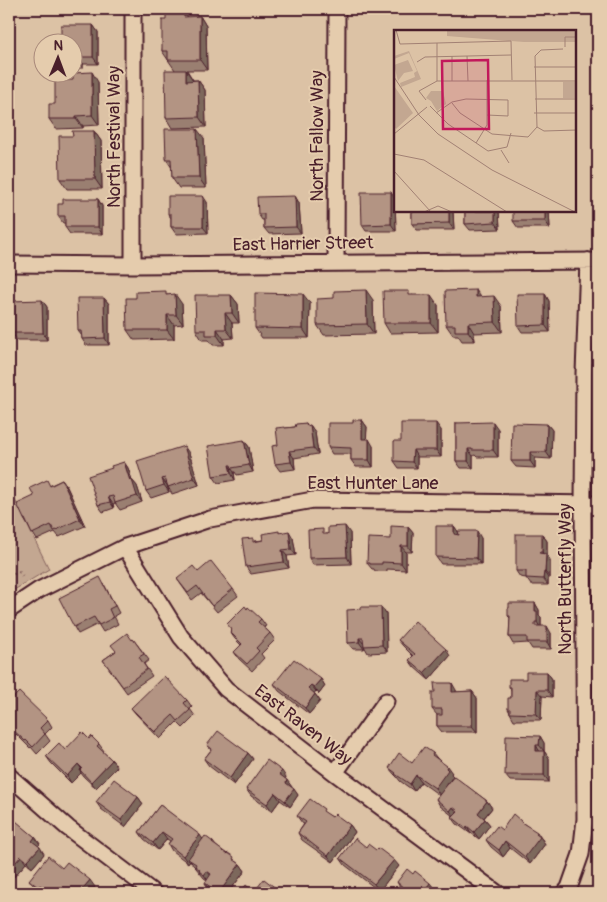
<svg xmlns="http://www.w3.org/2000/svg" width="607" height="902" font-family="Pangolin,sans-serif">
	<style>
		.green { fill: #c3a791; stroke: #86635e }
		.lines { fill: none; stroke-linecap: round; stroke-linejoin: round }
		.minor-casing { stroke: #4a1f2b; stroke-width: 19 }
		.path { stroke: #4a1f2b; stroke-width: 3; stroke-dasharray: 1 4; stroke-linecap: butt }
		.minor { stroke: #e5ccad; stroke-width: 15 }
		.wall { fill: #9a7f71; stroke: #4a1f2b }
		.shaded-wall { fill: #7d685c; stroke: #4a1f2b }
		.building { fill: #b39483; stroke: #4a1f2b }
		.labels { text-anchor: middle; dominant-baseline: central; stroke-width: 4; stroke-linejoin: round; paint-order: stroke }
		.street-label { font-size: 18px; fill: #4a1f2b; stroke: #e5ccad }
		.inset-road { fill: none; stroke: #a28174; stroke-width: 1 }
		.view { fill: #c2185b; fill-opacity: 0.15; stroke: #c2185b; stroke-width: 2.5 }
		.inset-edge { fill: none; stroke: #4a1f2b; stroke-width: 2.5 }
	</style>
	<rect width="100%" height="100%" fill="#dcc2a5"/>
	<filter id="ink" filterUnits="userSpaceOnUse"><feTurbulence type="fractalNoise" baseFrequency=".02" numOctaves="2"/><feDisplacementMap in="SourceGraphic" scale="10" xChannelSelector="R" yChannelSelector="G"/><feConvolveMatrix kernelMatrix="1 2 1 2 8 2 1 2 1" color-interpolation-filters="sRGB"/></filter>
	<g filter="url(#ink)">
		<!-- green -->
		<path class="green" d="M9,388L13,389L10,490L49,569L9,593Z"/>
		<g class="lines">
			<defs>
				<path id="minor" d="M336,262L337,9
					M9,264L133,265L597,261
					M133,265V9
					M125,547L181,637L226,689L335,773L497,893
					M9,610L39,590L125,547L210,519L313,500L598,504
					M335,773L386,701
					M9,776L68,828L154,893
					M565,893L569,888L581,854L585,819L583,503L584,373L588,261"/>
			</defs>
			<!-- minor casing -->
			<use href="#minor" class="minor-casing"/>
			<!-- path -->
			<path class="path" d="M9,575L19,572L23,577"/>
			<!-- minor -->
			<use href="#minor" class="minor"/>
		</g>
		<!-- wall -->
		<path class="wall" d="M184,11L188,17L200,16L206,26L207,70H187L193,80H198L205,90L206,127L172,128L166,118L175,70L162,51L166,20Z
			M93,25L98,32V64H83V68H72V42Z
			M98,82L99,125L83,126V128L56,129L49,119L55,104Z
			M94,131L101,141L102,189H67L60,179L73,136Z
			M204,138L206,188H179L172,178V168L166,159Z
			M9,147L13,154L14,184H9Z
			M295,196L299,203L301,233L269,234L264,228V220H262L258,214Z
			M98,199L102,206V234H70L65,227V223H63L58,216L63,204Z
			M395,199L396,231H366L362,225Z
			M207,202L208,233L176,234L171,227V218L168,214Z
			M412,211H452L453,212L454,230H417L412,224Z
			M465,211H499L500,229L470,230L465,224Z
			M549,211L550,228H518L513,221Z
			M545,294L549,301L550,332H522L518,326Z
			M168,295L182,304L183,324L174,325V339L134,340L127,330L136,298Z
			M231,295L238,304L239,323H232L233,338L224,339V345H213L209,340H202L196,330Z
			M412,295L438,305V332L390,333L384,323Z
			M481,297L501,306L502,332L474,333L475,341H462L458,335H453L446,325Z
			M104,298L109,304V345H86L82,339V336L78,331Z
			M42,300L47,307V340H17L12,333Z
			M373,300L374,334L324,335L317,325Z
			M310,303L309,338H262L255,328Z
			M362,420L367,427L366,439L373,446V467H356L351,460V454H332L328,447L353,423Z
			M306,423L308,426L310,425L315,432L318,454L294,458L295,469L280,471L275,464L278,445L286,428L295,427Z
			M456,423L498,429V457H477L475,455L473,456V468H461L456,461Z
			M547,424L552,430L551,459L535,458V468L516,467L511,461Z
			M441,430V457H417V468H399L394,461L401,441Z
			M244,440L249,447L253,472L237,475L235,472H234L235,480L218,483L213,476Z
			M189,453L199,485L172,494L167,485L169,492L151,498L146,491Z
			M124,462L128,468L132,480L137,486L142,502L120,510L115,503L113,504L114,508L103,512L98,505L112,468Z
			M62,480L67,487L85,526L59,537L55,532L37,540L24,519L34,496L51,485Z
			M454,526L459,533L481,538V564H441L436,557Z
			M408,527L413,533L412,552H406V570L387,569V571H375L374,569H372L367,563L391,539Z
			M280,533L293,538L296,555L287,556L289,568L251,574L246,567L255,541L263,540Z
			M350,533L351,564L313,565L309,558L326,534Z
			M542,534L547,541V555L550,560V578H548V585H531L526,578L520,577L516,571Z
			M198,572L233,589L238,596L217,612L201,593L192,600L177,579Z
			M104,584L119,613L114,616L118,624L103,632L98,624L78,634L74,627Z
			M535,603L539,610V615L541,617V626L551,633V649H532L528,643L513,644L509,637L510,618L508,616Z
			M381,607L386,613L387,652L368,653L364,646V644V649H353L348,643L361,609Z
			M261,619L266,626L264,627L270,633L275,640L261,654L264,658L252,671L239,659L234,652L241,645L235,639L230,632Z
			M133,639L149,660L144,664L152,676L127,693L103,660Z
			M398,640L450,656L429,680L414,667L409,660L413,656L403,646Z
			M547,672L552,679V697L542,696L541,720H514L508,709L511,698V690L509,687L526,679Z
			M321,679L325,686L319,694L316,691L314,693L320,701L309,714L279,691L274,684Z
			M456,690V692L472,691L477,698V732H442L437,726V715L432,709Z
			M187,700L192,707L190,709L195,716L183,728L177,722L160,739L136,714L131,708Z
			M9,702L48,720L52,727L45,734L50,741L37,754L31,747L30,748L16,734L14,737L9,732Z
			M540,736L544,743V751L549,758V782L510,781L505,775Z
			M89,739L99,744L104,751L103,752L112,760L117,767L96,788L84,777L81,773L71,783L51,763L46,756L65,750Z
			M207,745L248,753L253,759L234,785L209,766L204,759L211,750Z
			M433,753L436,757L452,773L451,774L453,776L487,801L492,808L484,818L490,825L479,839L471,833V834L457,824L452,817L453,816L440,806L436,799L439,795L421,782L414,791L400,781L397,777L394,774L389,768L412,763Z
			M286,777L285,779L298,795L290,807L280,800L272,811L251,796L246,789Z
			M138,797L143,804L125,827L101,809L96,802Z
			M160,805L203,839L213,842L216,846L240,864L245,871L228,893H214L209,890L205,883L207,880L204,878L196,868L193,865L190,860L188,863L172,851L168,844L170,841L167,839L158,850L144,839L139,832Z
			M328,815L332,817L350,825L355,832L333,862L302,840L298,833L304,824L302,823L297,816Z
			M9,817L35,837L40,844L38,846L44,854L32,868L26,863L12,879L9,876Z
			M521,821L523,823L542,839L545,844L530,864L510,848L503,857L491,847L486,840L502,830Z
			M366,847L399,866L379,891L345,865L340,858Z
			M62,868L95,887L89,893H46L44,892L42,893L34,886L29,880Z
			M397,882L435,889L404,891L401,889Z"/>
		<!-- shaded-wall -->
		<path class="shaded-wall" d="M200,16L206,26L207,70L200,60Z
			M93,25L98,32V64L93,57Z
			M78,57L83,64V68L78,61Z
			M186,70L193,80V90L186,81Z
			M92,72L98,82L99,125L92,115Z
			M198,80L205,90L206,127L199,117Z
			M76,116L83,126V128L76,119Z
			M197,129L204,138L206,188L199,178Z
			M94,131L101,141L102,189L95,179Z
			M9,147L13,154L14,184L9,176Z
			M391,192L395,199L396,231L391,224Z
			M203,196L207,202L208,233L203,227Z
			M295,196L299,203L301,233L296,227Z
			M98,199L102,206V234L98,227Z
			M449,211H452L453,212L454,230L449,223Z
			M495,211H499L500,229L495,222Z
			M545,211H549L550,228L545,221Z
			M366,290L373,300L374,334L367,324Z
			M476,290L483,300L476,297Z
			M175,294L182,304L183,324L176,315Z
			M303,294L310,303L309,338L303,329Z
			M545,294L549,301L550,332L545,325Z
			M231,295L238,304L239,323L232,313Z
			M431,295L438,305V332L431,323Z
			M494,296L501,306L502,332L495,322Z
			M104,298L109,304V345L105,338Z
			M42,300L47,307V340L43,333Z
			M225,313L232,323L233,338L226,329Z
			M167,315L174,325V339L167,330Z
			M468,323L474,333L475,341L468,331Z
			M217,329L224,339V345L217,335Z
			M362,420L367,427L366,446L362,439Z
			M493,422L498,429V457L493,450Z
			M436,423L441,430V457L436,450Z
			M547,424L552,430L551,459L546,452Z
			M310,425L315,432L318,454L313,448Z
			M369,439L373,446V467L369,460Z
			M244,440L249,447L253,472L249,465Z
			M184,446L189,453L199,485L194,478Z
			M468,449L473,456V468L468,461Z
			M413,450L417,457V468L412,462Z
			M289,451L294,458L295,469L291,462Z
			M530,452L535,458V468L530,461Z
			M124,462L128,468L132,480L137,486L142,502L137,496L130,481Z
			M229,465L234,472L235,480L231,473Z
			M162,479L167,485L169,492L164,485Z
			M62,480L67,487L85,526L80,519Z
			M108,497L113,504L114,508L110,502Z
			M345,526L350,533L351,564L347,557Z
			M454,526L459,533V541L454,534Z
			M408,527L413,533L412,552L408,546Z
			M289,531L293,538L296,555L291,549Z
			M477,531L481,538V564L476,558Z
			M542,534L547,541V555L550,560V578L545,572L546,557L542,552Z
			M401,546L406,552V570L401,563Z
			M282,550L287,556L289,568L284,562Z
			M544,572L548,578V585L543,579Z
			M535,603L539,610V615L541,617V629L537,622L535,611Z
			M381,607L386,613L387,652L382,645Z
			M547,626L551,633V649L547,642Z
			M359,638L364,644V649L359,642Z
			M446,649L450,656L429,680L424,673Z
			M547,672L552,679V697L547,690Z
			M321,679L325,686L319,694L314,687Z
			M452,683L456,690V698L452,692Z
			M311,685L316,691L313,695L308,688Z
			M537,690L542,696L541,720L536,714Z
			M472,691L477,698V732L472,726Z
			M315,694L320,701L309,714L305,708Z
			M540,736L544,743V751L539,745Z
			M536,745L540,752L536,751Z
			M544,751L549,758V782L544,775Z
			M248,753L253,759L234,785L230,778Z
			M112,760L117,767L96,788L91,782Z
			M78,764L83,771L80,770L81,773L71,783L67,776Z
			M447,766L452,773L451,774L453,776L440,795L435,788Z
			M282,771L286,777L284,781L279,774Z
			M416,775L421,782L414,791L410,784Z
			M287,780L292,787L290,790L286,783Z
			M294,789L298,795L290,807L285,801Z
			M275,793L280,800L272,811L267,804Z
			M138,797L143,804L125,827L121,820Z
			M487,801L492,808L482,820L478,813Z
			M453,807L458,814L455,817L450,811Z
			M485,819L490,825L479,839L474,832Z
			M350,825L355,832L333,862L328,856Z
			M467,826L471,833V834L466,828Z
			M162,832L167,839L158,850L153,843Z
			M537,832L545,844L530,864L525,857Z
			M200,835L204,841L188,859L190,860L188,863L183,856Z
			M35,837L40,844L37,847L32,841Z
			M505,841L510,848L503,857L499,850Z
			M40,847L44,854L32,868L27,861Z
			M21,856L26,863L12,879L9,874V870Z
			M394,860L399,866L379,891L374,884Z
			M240,864L245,871L228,893H219Z
			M207,871L212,877L209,882L204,875Z
			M90,880L95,887L89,893H79Z
			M430,883L435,889L432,893H424L423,892Z
			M40,885L44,892L43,893H42L38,887Z"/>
		<!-- building -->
		<path class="building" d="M184,11V17L200,16V60H168V51H162V20H166V12Z
			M61,25H93V57H78V61H72V42H61Z
			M165,70H186V81L198,80L199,117L166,118Z
			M92,72V115L76,116V119H49V104H55V80H73V73Z
			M165,129H197L199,178H172L171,159H166Z
			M72,131H94L95,179H60L59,136H73Z
			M361,192H391V224L362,225Z
			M168,196H203V227H171V214H168Z
			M295,196L296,227L264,228V214H258L257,197Z
			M63,199H98V227H65V216H58V204H63Z
			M412,211H449V223L412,224Z
			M465,211H495V222L465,224Z
			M513,211H545V221H513Z
			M366,290L367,324L317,325V299L334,298V291Z
			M476,290V297L494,296L495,322L468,323V331H455V325H446L445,291Z
			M166,291V295L175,294L176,315H167V330H127L126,298H136V292Z
			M383,291H409V295H431V323H384Z
			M255,293L303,294V329L255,328Z
			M517,294H545V325L518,326Z
			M195,295H231L232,313H225L226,329H217V335H206V330H196Z
			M77,298H104L105,338L82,339L81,331H78Z
			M42,300L43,333H12L11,301Z
			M353,420H362V439H369V460H351V448L328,447V423H353Z
			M493,422V450H472V449H468V461H456V423Z
			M306,423L307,426L310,425L313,448L289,451L291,462L275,464L272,446L278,445L276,428L285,427V428L295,427L296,424Z
			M401,423H436V450H413L412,462L394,461V441H401Z
			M512,423L547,424L546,452H530V461H511Z
			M244,440L249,465L232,468L231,465H229L231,473L213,476L208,446Z
			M184,446L194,478L168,487L165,478L162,479L164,485L146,491L137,461Z
			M124,462L130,481L132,480L137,496L115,503L113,496L108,497L110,502L98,505L88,476L112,468L111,466Z
			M47,480L50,486L62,480L80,519L54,531L51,525L32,534L25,519H24L17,504L34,496L30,488Z
			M345,526L347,557L309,558L308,530L323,529V534H328V527Z
			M391,526L408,527V546H401V563L382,562V564H370V563H367L368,538L391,539Z
			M436,526H454V534L459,535L458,531H477L476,558L436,557Z
			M279,531V533L289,531L291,549L282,550L284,562L246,567L242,539L253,538V542L263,540L262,534Z
			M516,534H542V552H539V553L546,554L545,572H544L543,579L526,578V571H516Z
			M211,561L233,589L212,606L197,586L188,593L177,579L193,566L198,572Z
			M100,577L115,606L109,609L113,618L99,625L94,617L74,627L59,598Z
			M509,603H535V611H537V622H535V626H547V642H527V637H509L510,616H508V608H509Z
			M245,606L247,609L248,607L261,619L258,622L270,633L256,648L259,651L247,664L234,652L242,644L230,632L232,630L227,624Z
			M361,607H381L382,645L364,646L363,638H359V642L348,643L347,610L361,609Z
			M415,621L446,649L424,673L409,660L415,654L398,640Z
			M127,633L132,640L133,639L144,654L139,657L147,669L123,687L103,660L116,651L111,645Z
			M294,659L321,679L314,687L311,685L308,688L315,694L305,708L274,684Z
			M526,672H547V690H537L536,714L510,713V709H508V698H511V687H509V679H526Z
			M164,676L187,700L184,703L190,710L178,721L173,715L155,732L131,708Z
			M434,683H452V692L472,691V726H437V715H442V709H432V692H435Z
			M19,692L48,720L40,728L45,734L33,747L26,740L25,741L11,728L9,730V702Z
			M218,731L248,753L230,778L204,759L212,749L207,745Z
			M82,732L89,739L91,736L99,744L97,746L112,760L91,782L80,770L82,768L78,764L67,776L46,756L59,743L65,750Z
			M506,735L540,736L539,745H536V751H544V775H505Z
			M424,747L433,753L432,755L447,766L446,768L448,770L435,788L416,775L410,784L395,774L396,773L389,768L399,753L412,763Z
			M267,760L282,771L279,774L287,780L286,783L294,789L285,801L275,793L267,804L246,789Z
			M454,776L487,801L478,813L485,819L474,832L467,826L466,828L452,817L458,811L453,807L450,811L436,799Z
			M114,779L138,797L121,820L96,802Z
			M310,799L324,809L323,811L332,817L335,814L350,825L328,856L298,833L306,822L297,816Z
			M160,805L200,835L183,856L168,844L172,839L162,832L153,843L139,832Z
			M513,814L521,821V822L537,832L536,834L540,837L525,857L505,841L499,850L486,840L497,826L502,830Z
			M10,816L35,837L32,841L40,847L27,861L21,856L9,870V817Z
			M205,836L213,842L212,843L227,854L228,853L234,857L233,859L240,864L219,893L205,883L211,874L207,871L204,875L199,871L200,870L195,866L196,864L188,859Z
			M355,838L366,847L368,844L376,850L378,848L394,860L374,884L340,858Z
			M48,856L62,868L67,862L90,880L79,893H71L69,892L68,893H50L40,885L38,887L29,880Z
			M407,869L413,874L415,871L430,883L423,892L425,893H402L405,889L397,882Z
			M264,879L282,893H240L246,885L254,892Z
			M104,890L107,893H101Z"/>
	</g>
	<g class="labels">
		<!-- street labels -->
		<g class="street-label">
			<text transform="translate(317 136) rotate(-90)">North Fallow Way</text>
			<text transform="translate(114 137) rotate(-90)">North Festival Way</text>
			<text transform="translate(303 244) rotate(-1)">East Harrier Street</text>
			<text x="373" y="483">East Hunter Lane</text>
			<text transform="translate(565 579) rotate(-90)">North Butterfly Way</text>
			<text transform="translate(303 725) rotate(38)">East Raven Way</text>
		</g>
	</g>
	<!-- overview -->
	<g transform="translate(394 30)">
		<rect width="182" height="182" fill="#dcc2a5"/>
		<path d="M53,0H182V12H130L53,6ZM15,21L27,49L7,57L6,53L21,47L20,43L23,41L15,23L0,29V26ZM14,30L19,41L10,43L4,51L0,35ZM169,52H182V68H169ZM0,56L19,83L2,99L0,96ZM37,61H49L52,74L43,81L37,71L32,68Z" fill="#c3a791"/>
		<path class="inset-road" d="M2,0L6,14L117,11L118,50M43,13V51M171,17V7H183M58,26V51M73,26L74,51M23,32L31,27L117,25M140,37H183M0,47L25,85L44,104L98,140L181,182M141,69H183M32,70L25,61L43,51H183M58,73L66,83L98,104L134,107L143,97M36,76L54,94L94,121L113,117L117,103M42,83L58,72L72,69L114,70V86L93,85M140,83H183M143,97L141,26L147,20L169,19M143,97L150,101L183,100M0,104L33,77M82,113L93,95V50M107,120L115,133M0,124L30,130L113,182M0,141L37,182M30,182L44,176L58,182"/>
		<path class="view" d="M94,30L95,99H49L48,31Z"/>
		<rect width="182" height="182" class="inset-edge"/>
	</g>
	<!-- margin -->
	<rect width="607" height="902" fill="none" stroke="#e5ccad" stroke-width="30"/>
	<rect x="15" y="15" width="577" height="872" fill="none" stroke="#4a1f2b" stroke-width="2" filter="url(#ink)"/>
	<!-- north arrow -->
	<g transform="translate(58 58) rotate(1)"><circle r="24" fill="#e5ccad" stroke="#a78779"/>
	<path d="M0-4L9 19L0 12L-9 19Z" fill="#4a1f2b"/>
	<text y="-8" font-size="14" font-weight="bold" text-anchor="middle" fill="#4a1f2b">N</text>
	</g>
</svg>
